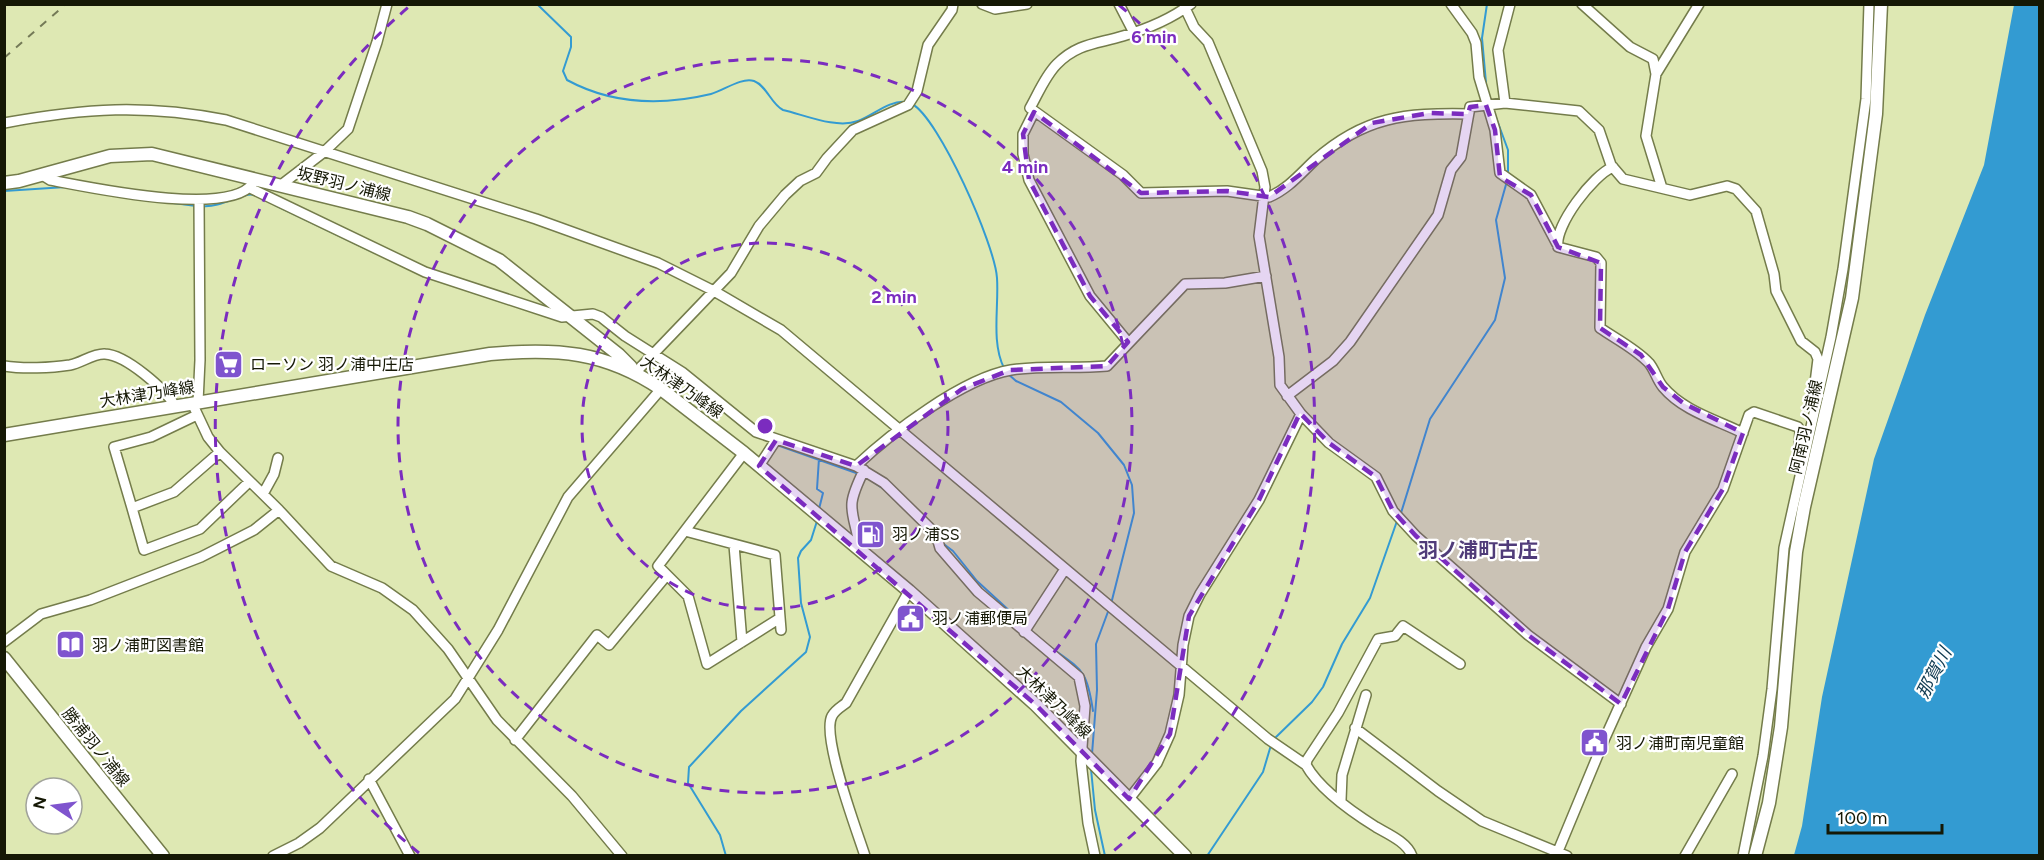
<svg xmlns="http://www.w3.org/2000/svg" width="2044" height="860" font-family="Figtree,'Noto Sans JP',sans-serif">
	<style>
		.water { fill: #339bd2 }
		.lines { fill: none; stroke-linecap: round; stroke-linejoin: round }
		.stream { stroke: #339bd2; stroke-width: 2 }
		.street-casing { stroke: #747c4b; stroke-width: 12 }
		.secondary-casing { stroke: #747c4b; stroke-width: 15 }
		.street { stroke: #fff; stroke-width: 9 }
		.secondary { stroke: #fff; stroke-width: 12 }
		.rail { stroke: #747a57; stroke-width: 2; stroke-dasharray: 8 8; stroke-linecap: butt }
		.marked { fill: #7b2cbf; fill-opacity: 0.2; stroke: #7b2cbf; stroke-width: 4.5; stroke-dasharray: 12 8; stroke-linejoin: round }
		.ring { fill: none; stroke: #7b2cbf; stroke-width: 3; stroke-dasharray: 10 8 }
		.labels { text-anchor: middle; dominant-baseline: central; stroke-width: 4.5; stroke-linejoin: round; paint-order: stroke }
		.street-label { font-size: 16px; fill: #151805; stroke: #fff }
		.poi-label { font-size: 16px; fill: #151805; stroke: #fff; text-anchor: start }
		.water-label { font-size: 18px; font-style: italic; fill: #0e3950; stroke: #fff }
		.quarter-label { font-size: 20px; font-weight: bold; fill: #503c79; stroke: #fff }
		.centre { fill: #7b2cbf; stroke: #fff; stroke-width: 3 }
		.ring-label { font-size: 18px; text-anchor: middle; font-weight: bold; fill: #7b2cbf; stroke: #fff; stroke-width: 4.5; stroke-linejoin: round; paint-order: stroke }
	</style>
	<rect width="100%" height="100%" fill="#dee8b3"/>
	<!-- water -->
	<path class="water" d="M2014,5H2040L2039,855H1794L1802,826L1822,697L1874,459L1925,315L1984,165Z"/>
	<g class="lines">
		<!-- stream -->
		<path class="stream" d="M537,4L571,37V47L563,71L567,80C613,105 661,106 711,94C723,91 741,77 754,81C767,86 771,104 783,110C805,115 836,129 858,121C874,115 889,100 906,102
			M1486,83L1482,38L1487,4
			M912,104C939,118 995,245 997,278C999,307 991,342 1004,368
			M1494,112L1508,150V175
			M4,191L66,187
			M166,202L196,206
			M275,205L375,253
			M202,206C223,208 242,191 256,195
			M472,292L555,319
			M1007,373L1016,381L1061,402L1098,433L1124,465L1132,485L1134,513L1111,604
			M710,401L752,434
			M777,445L859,474
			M819,458L817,489L823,493L819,509
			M872,481L885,490
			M889,494L934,538
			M1401,513L1430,419L1495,320L1505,278L1496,220L1507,181
			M941,542L953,551L977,581L1024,624
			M1028,628L1044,642
			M1049,646C1082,670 1087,669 1093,711
			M1274,739L1312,702L1323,687L1342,644L1370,598L1397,521
			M1092,754L1097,690L1096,644L1109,609
			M1091,769L1095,810L1105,856
			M726,856L720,835L688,783L689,767L741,711L806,652L810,637L801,603L798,558L801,551L811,540L817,521
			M1207,856L1263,772L1271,745"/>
		<defs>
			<path id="street" d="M982,4L995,9L1027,4
				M1119,4L1134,33
				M1191,4C1171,19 1147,29 1123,36C1097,44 1078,43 1057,64C1045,76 1038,94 1030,108L1123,175L1141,193L1227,191L1269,197C1288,189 1300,174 1315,160C1365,116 1405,113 1468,114
				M1451,4L1472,33L1476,43L1479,77L1495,130L1500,173L1531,195L1557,244
				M1582,4L1630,47L1653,59L1656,74L1646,136L1662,188
				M1185,8L1194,27L1208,42L1262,171L1265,187L1259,236L1279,357L1280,385L1301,414L1329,443L1376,477L1393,511L1416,536L1528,635L1621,704
				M1656,74L1699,4
				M1505,103L1498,50L1510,4
				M1034,112L1023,134V154L1029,180L1090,296L1128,342
				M4,123C85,108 146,104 226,120L536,219L658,263L714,291L781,330L1268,739L1306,765
				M1613,167C1593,175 1554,226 1558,247L1596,257L1601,263L1600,328C1616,339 1636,349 1649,363C1655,370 1657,380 1663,387C1683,411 1717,420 1743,433
				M42,175L50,180C88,187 230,218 253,183
				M281,185L324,152L348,129L377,42L387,4
				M250,188L425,272L562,317L593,314L601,317L625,336L682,372L756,432L856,466L884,483L936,534L940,548L978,592L1079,677L1085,706L1081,761L1088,823L1095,856
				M4,366C23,369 51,368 70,365C81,363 94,353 105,354C126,355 165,389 175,406
				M636,372L731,273L759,226L785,195L800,181L816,173L827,158L853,130L908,105L917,91L928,45L952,10L953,4
				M1287,396L1333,361L1350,342L1438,215L1451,170L1461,157L1470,107L1505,103L1579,111L1599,130L1611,165L1623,179L1690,195L1727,186L1736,189L1756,211L1774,274L1776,291L1801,341L1815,352L1818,359L1814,391L1819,395
				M198,402L200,360L199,200
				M192,403L208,437L220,452L279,510L331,566L382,588L413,610L448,649L497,720L572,796L622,856
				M220,452L174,492L132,508L144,550L200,529L249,482
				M759,466L776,440
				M856,466C891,433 963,378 1011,370C1043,365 1074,369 1107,366L1185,284L1225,283L1266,276
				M263,494L274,474L278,458
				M132,508L114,447L151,437L197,415
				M685,531L775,555L781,630
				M734,545L742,642
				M860,549C853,507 844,511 864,470
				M667,575L688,596L707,664L780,618
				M1024,632L1065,569
				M4,642L41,614L90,600L201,557L254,530L279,510
				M1355,728L1438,791L1482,821L1567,856
				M515,740L597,635L609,645L667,575L658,566L744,453
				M369,779L410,856
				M1129,799L1157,763L1170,734L1179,695L1183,645L1189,616L1200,594L1259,500L1301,414
				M1341,800L1342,775L1366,695
				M273,856L299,843L320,828L455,699L498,630L568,497L661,389
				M865,856C857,831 821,736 832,716C835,710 841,707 846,703L909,591
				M1412,856C1407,842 1388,834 1376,827C1352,812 1320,790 1306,765L1307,760L1338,713L1378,639L1395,636L1403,626L1460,664
				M1556,856L1605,738L1646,647L1668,609L1685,552L1723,489L1749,415L1754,412L1798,427L1800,431L1799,448L1805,452
				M1685,856L1732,774
				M1743,856L1763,756L1772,689L1784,548L1831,337L1843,269L1866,99L1869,4"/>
			<path id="secondary" d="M4,183L19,181L110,156L152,154L408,217L427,224L499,260L619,355L631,367
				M4,435L490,354C556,348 605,351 661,389L744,453L909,591L1036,705L1185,856
				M4,658L163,856
				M1755,856L1769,803L1781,727L1796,552L1804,507L1852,298L1876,114L1881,4"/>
		</defs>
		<!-- street casing -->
		<use href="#street" class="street-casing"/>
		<!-- secondary casing -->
		<use href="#secondary" class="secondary-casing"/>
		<!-- street -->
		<use href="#street" class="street"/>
		<!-- secondary -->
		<use href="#secondary" class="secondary"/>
		<!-- rail -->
		<path class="rail" d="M4,58L66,4"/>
	</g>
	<!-- marked area -->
	<path class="marked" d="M1486,105L1495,130L1500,177L1531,195L1558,247L1601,263L1600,328L1641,355L1663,387L1683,403L1743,433L1723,489L1685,552L1668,609L1621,704L1528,635L1416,536L1393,511L1376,477L1329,443L1300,413L1259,500L1189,616L1170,734L1129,799L1036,705L759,466L776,440L856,466L962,389L1010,370L1107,366L1128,342L1090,296L1029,180L1023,134L1034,112L1141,193L1227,191L1269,197L1372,123L1429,113L1468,114L1470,107Z"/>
	<!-- distance rings -->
	<g class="ring">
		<circle cx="765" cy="426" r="183"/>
		<circle cx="765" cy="426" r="367"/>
		<path d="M419 853A550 550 0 0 1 411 5M1119 5A550 550 0 0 1 1111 853"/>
	</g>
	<!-- icons -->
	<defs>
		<symbol id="supermarket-square" viewBox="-11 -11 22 22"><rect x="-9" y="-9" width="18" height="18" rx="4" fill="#7f54ce" stroke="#fff"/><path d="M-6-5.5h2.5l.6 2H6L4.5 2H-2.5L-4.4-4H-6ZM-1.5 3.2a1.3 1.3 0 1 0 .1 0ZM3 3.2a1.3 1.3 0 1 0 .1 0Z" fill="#fff"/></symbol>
		<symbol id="fuel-square" viewBox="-11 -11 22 22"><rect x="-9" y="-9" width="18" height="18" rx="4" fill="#7f54ce" stroke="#fff"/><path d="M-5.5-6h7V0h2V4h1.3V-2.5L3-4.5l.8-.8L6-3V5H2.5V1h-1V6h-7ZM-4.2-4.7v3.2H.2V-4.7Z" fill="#fff"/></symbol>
		<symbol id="civic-square" viewBox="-11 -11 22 22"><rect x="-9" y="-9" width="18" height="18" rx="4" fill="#7f54ce" stroke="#fff"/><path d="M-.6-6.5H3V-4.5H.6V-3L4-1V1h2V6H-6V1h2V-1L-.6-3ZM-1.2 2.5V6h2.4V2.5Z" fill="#fff"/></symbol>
		<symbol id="library-square" viewBox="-11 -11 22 22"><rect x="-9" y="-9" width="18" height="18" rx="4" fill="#7f54ce" stroke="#fff"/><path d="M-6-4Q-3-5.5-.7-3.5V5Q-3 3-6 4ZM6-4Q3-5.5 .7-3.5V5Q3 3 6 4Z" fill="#fff"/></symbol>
	</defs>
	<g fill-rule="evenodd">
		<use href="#supermarket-square" x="212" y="348" width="33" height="33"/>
		<use href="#fuel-square" x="854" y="518" width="33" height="33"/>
		<use href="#civic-square" x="894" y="602" width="33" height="33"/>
		<use href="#library-square" x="54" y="628" width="33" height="33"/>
		<use href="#civic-square" x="1578" y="726" width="33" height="33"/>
	</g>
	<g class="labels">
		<!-- street labels -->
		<g class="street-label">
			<text transform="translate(344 184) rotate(14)">坂野羽ノ浦線</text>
			<text transform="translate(682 387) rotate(35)">大林津乃峰線</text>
			<text transform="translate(147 394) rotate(-9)">大林津乃峰線</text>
			<text transform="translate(1806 427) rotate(-77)">阿南羽ノ浦線</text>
			<text transform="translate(1054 702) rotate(44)">大林津乃峰線</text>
			<text transform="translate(96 747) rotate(51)">勝浦羽ノ浦線</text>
		</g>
		<!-- poi labels -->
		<g class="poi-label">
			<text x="250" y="364">ローソン 羽ノ浦中庄店</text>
			<text x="892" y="534">羽ノ浦SS</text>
			<text x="932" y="618">羽ノ浦郵便局</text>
			<text x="92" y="645">羽ノ浦町図書館</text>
			<text x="1616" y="743">羽ノ浦町南児童館</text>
		</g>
		<!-- water labels -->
		<g class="water-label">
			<text transform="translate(1934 673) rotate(-63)">那賀川</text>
		</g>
		<!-- quarter labels -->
		<g class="quarter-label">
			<text x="1478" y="550">羽ノ浦町古庄</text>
		</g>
	</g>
	<circle cx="765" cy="426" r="9" class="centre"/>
	<g class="ring-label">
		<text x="1154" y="43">6 min</text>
		<text x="1025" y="173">4 min</text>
		<text x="894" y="303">2 min</text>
	</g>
	<!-- border -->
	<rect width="2044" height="860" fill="none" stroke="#151805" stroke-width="12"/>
	<!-- north arrow -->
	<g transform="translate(54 806) rotate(283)"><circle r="28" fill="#ffffff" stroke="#a1a39b" stroke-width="1.5"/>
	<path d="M0-4.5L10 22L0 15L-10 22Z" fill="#7f54ce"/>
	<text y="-9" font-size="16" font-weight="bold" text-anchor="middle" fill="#151805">N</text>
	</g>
	<!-- scale -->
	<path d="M1828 824v9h114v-9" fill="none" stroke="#151805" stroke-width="3"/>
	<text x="1837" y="824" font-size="18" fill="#151805" stroke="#ffffff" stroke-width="4.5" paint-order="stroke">100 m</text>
</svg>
